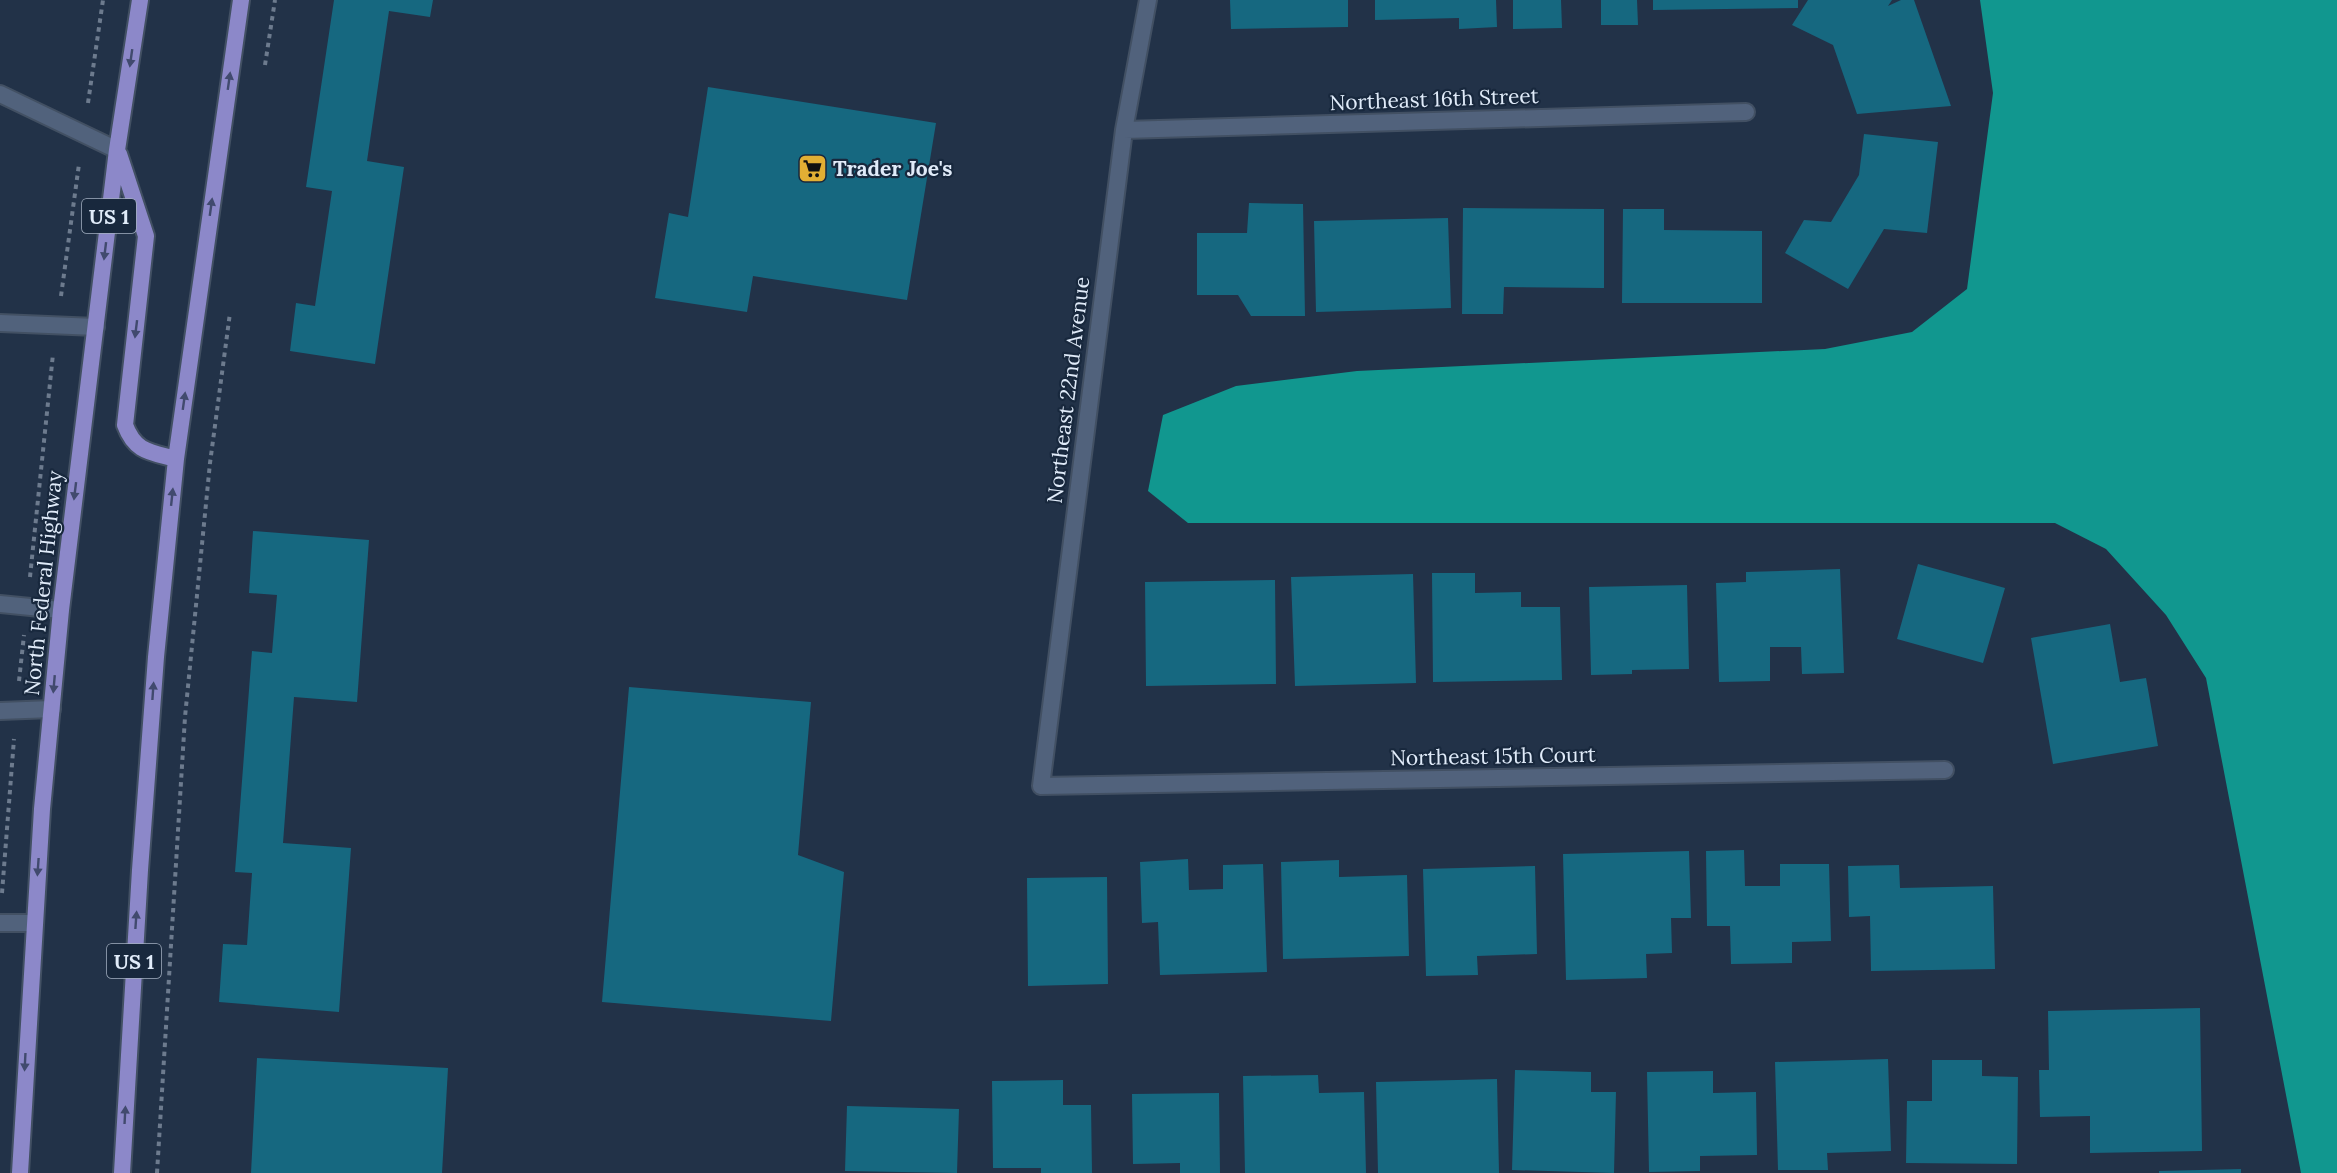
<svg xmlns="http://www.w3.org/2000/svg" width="2337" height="1173" font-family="Lora,serif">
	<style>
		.water { fill: #11978f }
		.building { fill: #166880 }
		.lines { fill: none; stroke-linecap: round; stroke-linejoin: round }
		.service-casing { stroke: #425063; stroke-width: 20 }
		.minor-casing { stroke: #425063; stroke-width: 20 }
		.primary-casing { stroke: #425063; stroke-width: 20 }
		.path { stroke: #6d7b8e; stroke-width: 4; stroke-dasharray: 4.5 4.5; stroke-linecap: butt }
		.service { stroke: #51627c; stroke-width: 16 }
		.minor { stroke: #51627c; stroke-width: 16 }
		.primary { stroke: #8c88c9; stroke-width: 16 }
		.oneway { fill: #414a6e }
		.labels { text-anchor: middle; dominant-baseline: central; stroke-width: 4.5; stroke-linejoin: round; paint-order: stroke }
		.shield { fill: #18283d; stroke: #a4b0c1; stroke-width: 1.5 }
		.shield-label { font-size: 20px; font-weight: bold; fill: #e0ebf9 }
		.street-label { font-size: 21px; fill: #e0ebf9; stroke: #18283d }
		.poi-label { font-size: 21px; font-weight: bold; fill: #e0ebf9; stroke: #18283d; text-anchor: start }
	</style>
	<rect width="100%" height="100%" fill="#223248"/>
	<!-- water -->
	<path class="water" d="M1980,0H2337V1173H2301L2206,678L2166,615L2106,549L2055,523H1188L1148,491L1163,415L1236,386L1357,371L1825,349L1912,332L1967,289L1993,93Z"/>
	<!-- building -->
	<path class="building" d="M334,0H433L430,17L389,11L367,161L404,167L375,364L290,351L296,303L315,306L332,191L306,187Z
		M1230,0H1348V27L1231,29Z
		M1375,0H1496L1497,27L1459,29V18L1375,20Z
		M1513,0H1561L1562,28L1513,29Z
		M1601,0H1637L1638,25H1601Z
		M1653,0H1798V8L1653,10Z
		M1808,0H1892L1888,6L1901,0H1914L1951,106L1857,114L1833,45L1792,25Z
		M708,87L936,123L907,300L753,276L747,312L655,298L669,213L688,217Z
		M1864,134L1938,142L1927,233L1884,229L1848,289L1785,253L1804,220L1831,222L1859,175Z
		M1249,203L1303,204L1305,316H1251L1238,295H1197V233H1247Z
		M1463,208L1604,209V288L1504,287L1503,314H1462Z
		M1623,209H1664V230L1762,231V303H1622Z
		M1448,218L1451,308L1316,312L1314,221Z
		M253,531L369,540L357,702L294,697L283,843L351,848L339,1012L219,1002L223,944L247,945L252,873L235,872L252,651L272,653L277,595L249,593Z
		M1918,564L2005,588L1983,663L1897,639Z
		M1840,569L1844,673L1802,674L1801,647H1770V681L1719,682L1716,583L1746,582V572Z
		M1432,573H1475V593L1521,592V607H1560L1562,680L1433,682Z
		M1413,574L1416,683L1295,686L1291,577Z
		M1275,580L1276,684L1146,686L1145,582Z
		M1687,585L1689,669L1632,670V674L1591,675L1589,587Z
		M2110,624L2120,682L2146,678L2158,746L2053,764L2031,638Z
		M629,687L811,702L798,855L844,872L831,1021L602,1002Z
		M1744,850L1745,886H1780V864H1829L1831,941L1792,942V963L1731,964L1730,926H1707L1706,851Z
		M1689,851L1691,918H1671L1672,953L1646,954L1647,978L1566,980L1563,854Z
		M1188,859L1189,890L1223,889V865L1263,864L1267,972L1160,975L1158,922L1142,923L1140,862Z
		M1339,860V877L1407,875L1409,956L1283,959L1281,862Z
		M1899,865L1900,888L1993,886L1995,969L1871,971L1870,916L1849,917L1848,866Z
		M1535,866L1537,954L1477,956L1478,975L1426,976L1423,869Z
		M1107,877L1108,984L1028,986L1027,878Z
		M2200,1008L2202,1151L2090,1153V1116L2040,1117L2039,1070H2049L2048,1011Z
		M257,1058L448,1068L442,1173H251Z
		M1888,1059L1891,1151L1827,1153L1828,1170H1778L1775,1062Z
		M1932,1060H1982V1076L2018,1077L2017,1164L1906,1163L1907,1101H1932Z
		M1515,1070L1591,1072V1092H1616L1614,1173L1512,1170Z
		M1713,1071V1093L1756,1092L1757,1155L1700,1156V1171L1649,1172L1647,1072Z
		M1318,1075L1319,1093L1364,1092L1366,1173H1245L1243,1076Z
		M1497,1079L1499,1173H1378L1376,1082Z
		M1063,1080V1105H1091L1092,1173H1041V1168H993L992,1081Z
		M1219,1093L1220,1173H1180V1163L1133,1164L1132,1094Z
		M847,1106L959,1109L957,1173L845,1171Z
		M2241,1169V1173H2159V1171Z"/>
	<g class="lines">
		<defs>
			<path id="service" d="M0,94L117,150
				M0,323L96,327
				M0,604L61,610
				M0,711L52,709
				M0,923H34"/>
			<path id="minor" d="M1148,0L1124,130L1041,786L1945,770
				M1124,130L1746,112"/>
			<path id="primary" d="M119,154L146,236L125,425C135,452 150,452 176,459
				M20,1173L42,809L61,610L117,150L140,0
				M122,1173L140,870L156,657L176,459L241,0"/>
		</defs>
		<!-- service casing -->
		<use href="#service" class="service-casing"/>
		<!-- minor casing -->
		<use href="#minor" class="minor-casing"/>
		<!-- primary casing -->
		<use href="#primary" class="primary-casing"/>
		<!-- path -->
		<path class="path" d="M265,65L275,0
			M88,103L103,0
			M61,296L79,164
			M30,577L53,354
			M19,681L24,635
			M2,893L14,739
			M157,1173L185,717L210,463L230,313"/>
		<!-- service -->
		<use href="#service" class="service"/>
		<!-- minor -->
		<use href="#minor" class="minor"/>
		<!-- primary -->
		<use href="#primary" class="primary"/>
	</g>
	<!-- one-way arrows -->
	<defs><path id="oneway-solid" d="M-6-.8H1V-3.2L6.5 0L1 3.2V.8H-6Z" transform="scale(1.5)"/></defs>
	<g class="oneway">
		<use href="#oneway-solid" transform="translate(131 58) rotate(98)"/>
		<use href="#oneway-solid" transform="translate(229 81) rotate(-82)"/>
		<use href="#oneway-solid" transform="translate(211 207) rotate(-82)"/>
		<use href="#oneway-solid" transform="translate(105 251) rotate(97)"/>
		<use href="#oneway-solid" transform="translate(136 329) rotate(97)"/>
		<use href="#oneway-solid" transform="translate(184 401) rotate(-82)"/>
		<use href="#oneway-solid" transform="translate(75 491) rotate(97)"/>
		<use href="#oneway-solid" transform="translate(172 497) rotate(-84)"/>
		<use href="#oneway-solid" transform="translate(54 684) rotate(95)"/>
		<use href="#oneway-solid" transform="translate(153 691) rotate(-86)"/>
		<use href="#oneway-solid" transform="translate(38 867) rotate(94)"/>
		<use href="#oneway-solid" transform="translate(136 920) rotate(-86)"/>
		<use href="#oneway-solid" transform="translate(25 1062) rotate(93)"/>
		<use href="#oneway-solid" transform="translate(125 1115) rotate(-87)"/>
	</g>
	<!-- icons -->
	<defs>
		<symbol id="supermarket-square" viewBox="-11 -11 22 22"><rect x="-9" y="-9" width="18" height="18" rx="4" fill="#e2af34" stroke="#18283d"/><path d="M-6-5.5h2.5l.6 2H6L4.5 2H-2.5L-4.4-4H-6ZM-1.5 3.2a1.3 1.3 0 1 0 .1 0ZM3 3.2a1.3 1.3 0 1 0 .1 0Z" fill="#111"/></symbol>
	</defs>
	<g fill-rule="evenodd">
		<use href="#supermarket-square" x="796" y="152" width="33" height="33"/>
	</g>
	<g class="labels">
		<!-- shield labels -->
		<g class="shield">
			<rect x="82" y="199" width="54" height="34" rx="4.5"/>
			<rect x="107" y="944" width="54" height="34" rx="4.5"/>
		</g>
		<g class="shield-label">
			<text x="109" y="216">US 1</text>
			<text x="134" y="961">US 1</text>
		</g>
		<!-- street labels -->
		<g class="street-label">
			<text transform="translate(1434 99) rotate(-2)">Northeast 16th Street</text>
			<text transform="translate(1068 390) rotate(-83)">Northeast 22nd Avenue</text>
			<text transform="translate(43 583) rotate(-84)">North Federal Highway</text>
			<text transform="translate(1493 756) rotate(-1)">Northeast 15th Court</text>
		</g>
		<!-- poi labels -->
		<g class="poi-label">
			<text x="833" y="168">Trader Joe's</text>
		</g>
	</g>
</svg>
